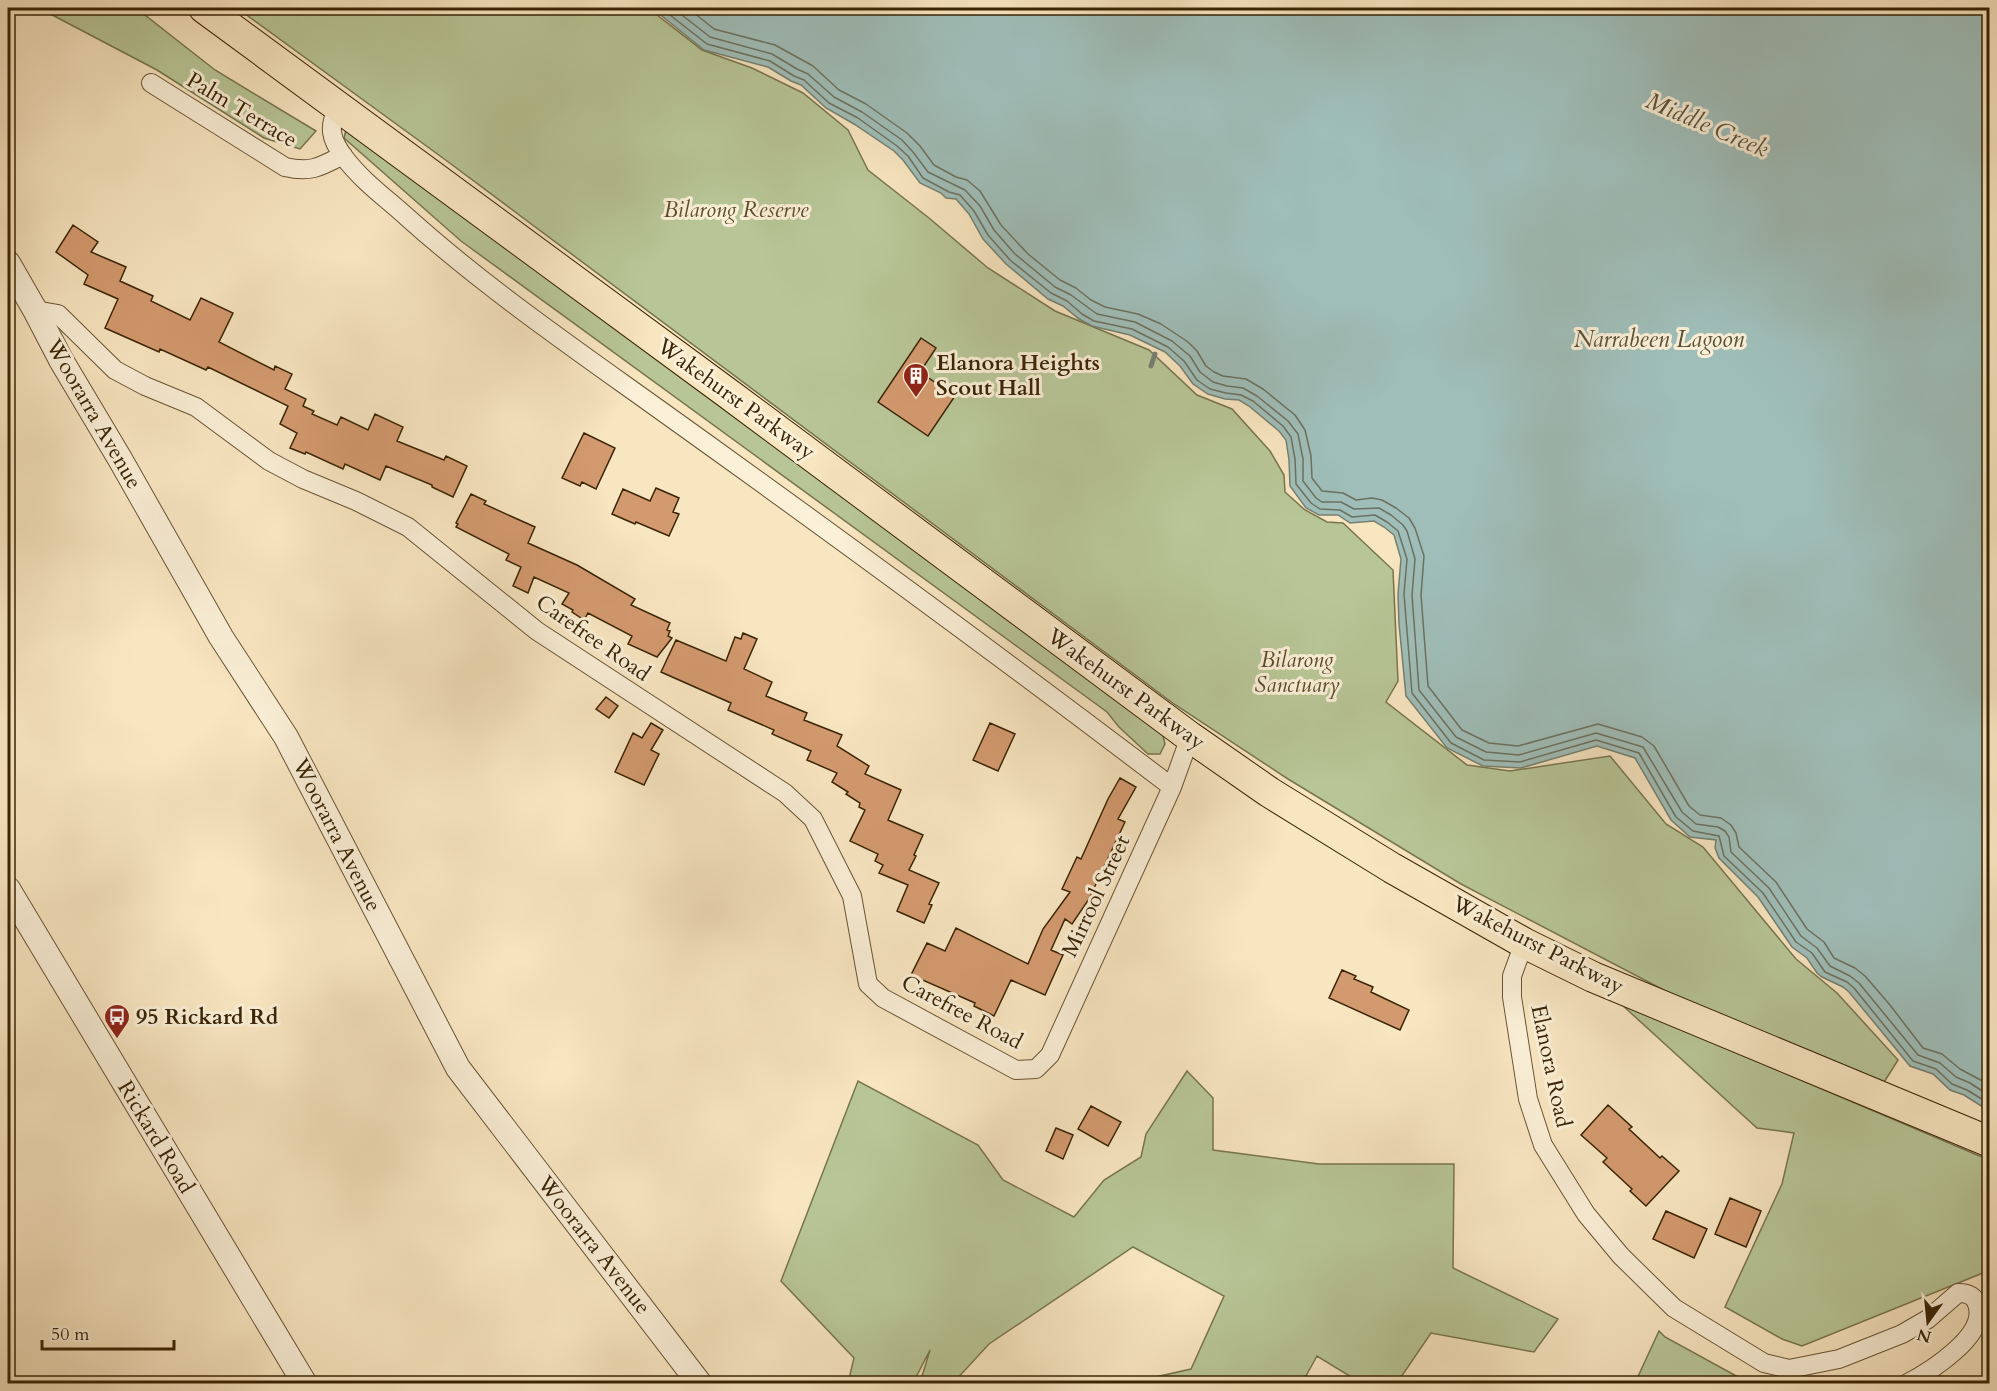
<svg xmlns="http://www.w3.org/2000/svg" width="1997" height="1391" font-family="Cardo,serif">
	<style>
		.green { fill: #b8c697; stroke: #78754e; stroke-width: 1.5 }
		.water { fill: #9fbeb9; stroke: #768071; stroke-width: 1.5 }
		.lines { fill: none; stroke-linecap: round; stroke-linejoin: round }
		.shore { stroke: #6c715f; stroke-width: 1.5 }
		.stream { stroke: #768071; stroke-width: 5 }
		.building { fill: #d49a6f; stroke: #392405; stroke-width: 1.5 }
		.minor-casing { stroke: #695434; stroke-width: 20 }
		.tertiary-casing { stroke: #695434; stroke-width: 26 }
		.primary-casing { stroke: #392405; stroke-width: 32 }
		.minor { stroke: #faefd7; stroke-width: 18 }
		.tertiary { stroke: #faefd7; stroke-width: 24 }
		.primary { stroke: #f8e6c1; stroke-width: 30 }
		.labels { text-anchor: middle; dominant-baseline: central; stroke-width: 6; stroke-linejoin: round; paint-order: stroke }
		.street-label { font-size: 22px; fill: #392405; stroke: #faefd7 }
		.park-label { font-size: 22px; font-style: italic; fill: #594c2a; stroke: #faefd7 }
		.poi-label { font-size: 22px; font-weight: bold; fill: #392405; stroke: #faefd7; text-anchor: start }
		.water-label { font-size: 24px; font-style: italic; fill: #58523b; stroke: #faefd7 }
	</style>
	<rect width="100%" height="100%" fill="#f8e6c1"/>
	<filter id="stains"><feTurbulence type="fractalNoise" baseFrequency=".00333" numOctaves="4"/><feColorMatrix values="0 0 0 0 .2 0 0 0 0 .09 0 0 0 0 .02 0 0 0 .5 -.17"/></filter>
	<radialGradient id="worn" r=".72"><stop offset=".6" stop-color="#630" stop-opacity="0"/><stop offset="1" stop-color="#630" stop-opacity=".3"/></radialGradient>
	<!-- green -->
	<path class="green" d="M39,8H136L215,70L316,131L300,149L264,138L157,70Z
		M237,8H648L702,50L752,68L803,93L848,130L868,170L929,218L988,268L1055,311L1149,350L1197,395L1232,409L1270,451L1284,475L1285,492L1305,510L1327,522L1343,523L1393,570L1398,681L1386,702L1467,765L1510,771L1610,756L1666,824L1703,847L1796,959L1837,993L1898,1060L1881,1087L1700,1009L1461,884L1288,779L1174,704L447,161Z
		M346,130L1162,732L1165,744L1160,754H1148L1119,727L1107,712L461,241L344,138Z
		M1621,1004L1989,1160L1988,1271L1802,1346L1782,1339L1725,1307L1782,1184L1794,1133L1757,1128Z
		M1187,1071L1213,1098V1150L1319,1164H1454L1453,1268L1558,1319L1534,1352L1431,1333L1397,1383H1361L1317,1356L1302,1383H1151L1142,1380L1191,1369L1224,1296L1133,1247L989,1344L953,1383H920L930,1350L913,1383H848L854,1358L781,1281L858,1081L978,1145L1003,1180L1074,1217L1104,1180L1141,1157L1146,1134Z
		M1659,1331L1665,1337L1749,1383H1635Z"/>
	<!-- water -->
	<path class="water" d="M652,8H1989V1111L1964,1095L1950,1090L1933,1074L1910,1066L1849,992L1843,987L1822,977L1817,973L1807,958L1792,947L1758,897L1719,858L1715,848L1716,840L1690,837L1671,820L1635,758L1597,746L1521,768L1483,766L1447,748L1406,696L1399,624L1398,594L1401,559L1394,535L1384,527L1374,521L1350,523L1338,515H1319L1306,508L1290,486L1289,460L1286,440L1279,431L1249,406L1239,400L1225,399L1208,394L1193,384L1180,366L1165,352L1130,335L1092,326L1079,319L1063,306L1048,299L1006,264L983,239L969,214L956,199L946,198L941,193L920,183L903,160L894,151L854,124L826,108L801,85L791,81L768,67L704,50Z"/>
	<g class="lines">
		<!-- shore -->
		<path class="shore" d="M661,8L707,44L770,61L794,76L804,80L829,103L858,118L897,146L908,156L923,178L949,192L960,195L974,211L988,235L1010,260L1051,293L1067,301L1082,314L1094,321L1132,329L1168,347L1184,361L1197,380L1210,389L1226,393L1241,395L1253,401L1283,426L1291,437L1295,459L1296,484L1311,503L1320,509L1340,510L1352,517L1375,515L1387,522L1398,531L1407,559L1404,594L1412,693L1451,743L1484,760L1520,762L1596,740L1639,753L1676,817L1693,831L1719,836L1724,856L1763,893L1796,942L1812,953L1825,972L1847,982L1854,988L1913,1061L1936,1069L1952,1084L1967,1090L1990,1104
			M673,8L710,37L772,54L797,69L808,74L834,97L862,112L902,140L913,152L928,172L965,190L980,206L994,230L1015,254L1055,287L1071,295L1097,314L1135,322L1172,341L1190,356L1200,372L1213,382L1227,386L1243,388L1257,396L1288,421L1298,434L1303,459V481L1316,498L1322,502H1341L1354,509L1379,508L1391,515L1403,525L1407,531L1415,559L1412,595L1419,690L1456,737L1486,752L1519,755L1596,733L1643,747L1682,812L1696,824L1718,827L1725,831L1729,837L1731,852L1769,888L1801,936L1817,948L1830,966L1850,976L1859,983L1918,1055L1940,1063L1956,1077L1970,1083L1990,1096
			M688,8L714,29L775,45L813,66L839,90L866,104L907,133L920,146L934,165L956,177L967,180L980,191L1001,225L1028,254L1060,280L1076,288L1091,300L1105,307L1138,314L1161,324L1188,342L1197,351L1206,366L1214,372L1223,376L1246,379L1263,389L1295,415L1305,430L1311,456L1312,478L1322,491L1343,493L1356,500L1372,498L1382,500L1396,508L1409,518L1415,528L1424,556L1421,595L1428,686L1462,730L1489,743L1518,746L1598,724L1642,737L1654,746L1689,806L1700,815L1721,818L1731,825L1736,833L1739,847L1776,882L1807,929L1824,942L1834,958L1855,968L1865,976L1890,1005L1923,1048L1942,1054L1960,1069L1990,1085"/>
		<!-- stream -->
		<path class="stream" d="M1151,366L1155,354"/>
	</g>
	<!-- building -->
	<path class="building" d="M73,225L98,242L91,252L126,267L120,281L153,296L151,301L190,320L201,298L233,313L219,342L274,370L275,366L292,374L285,389L306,399L303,406L314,411L312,414L337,425L341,417L368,430L375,414L403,427L397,441L444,460L446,456L467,466L453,497L432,487V485L386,466L380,480L345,464L343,469L306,452L305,454L290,448L297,433L280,424L288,406L208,367L206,370L160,349L159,352L105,328L118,299L84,284L88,275L56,252Z
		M921,338L936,348L920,372L955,396L928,436L878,402Z
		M584,433L615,448L596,489L582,482L580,486L562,478Z
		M656,488L679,498L673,512L679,514L669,536L636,522L635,524L612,514L623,489L650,501Z
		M471,494L486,501L484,504L535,527L528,543L577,565L635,599L631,605L670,623L667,630L670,631L668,636L672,638L657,657L628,644L632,636L588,613L584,620L572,612L573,610L562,604L569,593L534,577L528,593L513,586L521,567L506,560L509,554L456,527L458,524L456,523Z
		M743,633L757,639L744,669L772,682L766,696L807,713L804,720L842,735L837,746L869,766L865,774L901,790L888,820L923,835L914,855L916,856L909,870L939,883L929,904L932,905L924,923L897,911L908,885L879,873L883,865L875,861L878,854L850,841L865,810L859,807L860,803L846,794L848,792L832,782L837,773L807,760L811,751L772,734L774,730L728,710L731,703L661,672L676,640L726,661L735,637L741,639Z
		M606,697L618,706L609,718L596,709Z
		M651,723L663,730L651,750L659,754L644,785L615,772L633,733L642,738Z
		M990,723L1015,734L998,771L973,760Z
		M1120,778L1136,787L1118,819L1125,822L1089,899L1072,924L1065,919L1051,950L1063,955L1045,995L1011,980L994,1016L974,1006L975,1003L911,975L927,943L945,951L956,928L1028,964L1043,929L1070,892L1062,889L1077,857L1081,859L1108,799Z
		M1342,970L1356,976L1354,979L1373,987L1371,992L1409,1010L1400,1030L1329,998Z
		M1608,1105L1632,1127L1629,1129L1660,1158L1662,1156L1679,1171L1646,1206L1630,1191L1632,1189L1603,1162L1607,1158L1581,1135Z
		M1091,1106L1121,1122L1108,1146L1078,1129Z
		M1056,1128L1073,1135L1063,1159L1046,1151Z
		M1730,1198L1761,1211L1746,1247L1715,1234Z
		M1666,1211L1707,1229L1694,1258L1653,1239Z"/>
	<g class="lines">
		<defs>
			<path id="minor" d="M151,83L285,167C311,173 320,167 343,155
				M339,107C327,126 331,140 344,157C362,181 386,198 408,218C484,286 569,345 653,405C828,530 1001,657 1172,787
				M35,310L58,314L115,370L145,386L196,407L269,461L303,479L356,501L408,527L537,631L785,793L813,819L852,896L868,984L883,998L1016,1070L1036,1069L1050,1055L1172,787L1190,737
				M1524,943L1512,976V997L1528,1099L1543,1145L1586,1214L1621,1256L1674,1308L1764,1363L1789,1369L1839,1359L1902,1334L1928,1319L1958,1293C1967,1293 1974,1295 1977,1304C1989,1335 1929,1372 1906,1384"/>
			<path id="tertiary" d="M8,263L35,310L61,360L120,459L221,637L286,737L458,1068L700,1384
				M8,889L305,1384"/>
			<path id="primary" d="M204,8L726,392L1190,737L1269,792L1392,868L1524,943L1593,977L1990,1142"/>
		</defs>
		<!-- minor casing -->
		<use href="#minor" class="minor-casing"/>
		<!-- tertiary casing -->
		<use href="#tertiary" class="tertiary-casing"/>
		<!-- primary casing -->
		<use href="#primary" class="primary-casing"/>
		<!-- minor -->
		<use href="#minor" class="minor"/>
		<!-- tertiary -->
		<use href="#tertiary" class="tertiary"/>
		<!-- primary -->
		<use href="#primary" class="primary"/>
	</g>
	<!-- icons -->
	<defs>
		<symbol id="building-pin" viewBox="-11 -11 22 30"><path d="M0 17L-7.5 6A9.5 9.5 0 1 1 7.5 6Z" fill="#8f2418" stroke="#faefd7"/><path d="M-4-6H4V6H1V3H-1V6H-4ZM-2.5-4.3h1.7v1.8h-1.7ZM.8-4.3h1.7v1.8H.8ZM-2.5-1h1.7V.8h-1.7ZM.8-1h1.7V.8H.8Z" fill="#fff"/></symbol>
		<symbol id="bus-pin" viewBox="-11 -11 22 30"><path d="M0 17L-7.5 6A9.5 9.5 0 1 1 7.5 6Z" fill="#8f2418" stroke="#faefd7"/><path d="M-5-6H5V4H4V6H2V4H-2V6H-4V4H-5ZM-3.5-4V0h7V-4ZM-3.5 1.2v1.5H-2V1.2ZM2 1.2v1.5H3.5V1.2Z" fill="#fff"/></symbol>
	</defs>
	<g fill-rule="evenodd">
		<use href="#building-pin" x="901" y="361" width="30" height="40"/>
		<use href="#bus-pin" x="102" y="1002" width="30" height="40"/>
	</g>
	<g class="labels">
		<!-- street labels -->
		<g class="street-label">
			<text transform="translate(242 110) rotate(31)">Palm Terrace</text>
			<text transform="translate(736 399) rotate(36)">Wakehurst Parkway</text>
			<text transform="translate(94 414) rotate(60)">Woorarra Avenue</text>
			<text transform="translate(593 638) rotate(35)">Carefree Road</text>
			<text transform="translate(1126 689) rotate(36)">Wakehurst Parkway</text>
			<text transform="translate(337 835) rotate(63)">Woorarra Avenue</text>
			<text transform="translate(1096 896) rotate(-65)">Mirrool Street</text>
			<text transform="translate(1538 945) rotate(27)">Wakehurst Parkway</text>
			<text transform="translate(962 1012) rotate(28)">Carefree Road</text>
			<text transform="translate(1551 1066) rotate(78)">Elanora Road</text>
			<text transform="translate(156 1137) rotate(59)">Rickard Road</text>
			<text transform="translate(594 1245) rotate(52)">Woorarra Avenue</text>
		</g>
		<!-- park labels -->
		<g class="park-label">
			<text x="736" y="210">Bilarong Reserve</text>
			<text x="1297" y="660">Bilarong<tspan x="1297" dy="25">Sanctuary</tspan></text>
		</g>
		<!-- poi labels -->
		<g class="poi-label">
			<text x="936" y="363">Elanora Heights<tspan x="936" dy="25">Scout Hall</tspan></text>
			<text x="136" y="1017">95 Rickard Rd</text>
		</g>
		<!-- water labels -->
		<g class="water-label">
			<text transform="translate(1707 125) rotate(23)">Middle Creek</text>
			<text x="1659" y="339">Narrabeen Lagoon</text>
		</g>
	</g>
	<!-- margin -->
	<rect width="1997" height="1391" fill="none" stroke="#f8e6c1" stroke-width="30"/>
	<rect x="9" y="9" width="1979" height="1373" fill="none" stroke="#392405" stroke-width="3"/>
	<rect x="15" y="15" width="1967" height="1361" fill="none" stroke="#392405" stroke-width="1.5"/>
	<!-- north arrow -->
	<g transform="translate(1928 1322) rotate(195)" stroke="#faefd7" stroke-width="4.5" paint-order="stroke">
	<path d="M0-4.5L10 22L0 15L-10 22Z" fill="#392405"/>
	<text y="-9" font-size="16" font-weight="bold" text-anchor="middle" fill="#392405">N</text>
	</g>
	<!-- scale -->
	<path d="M42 1340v9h132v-9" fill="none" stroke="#392405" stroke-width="3"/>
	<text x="51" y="1340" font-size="18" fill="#392405" stroke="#faefd7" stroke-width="4.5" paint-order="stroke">50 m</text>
	<rect width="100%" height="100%" filter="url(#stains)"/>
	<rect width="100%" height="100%" fill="url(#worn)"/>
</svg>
